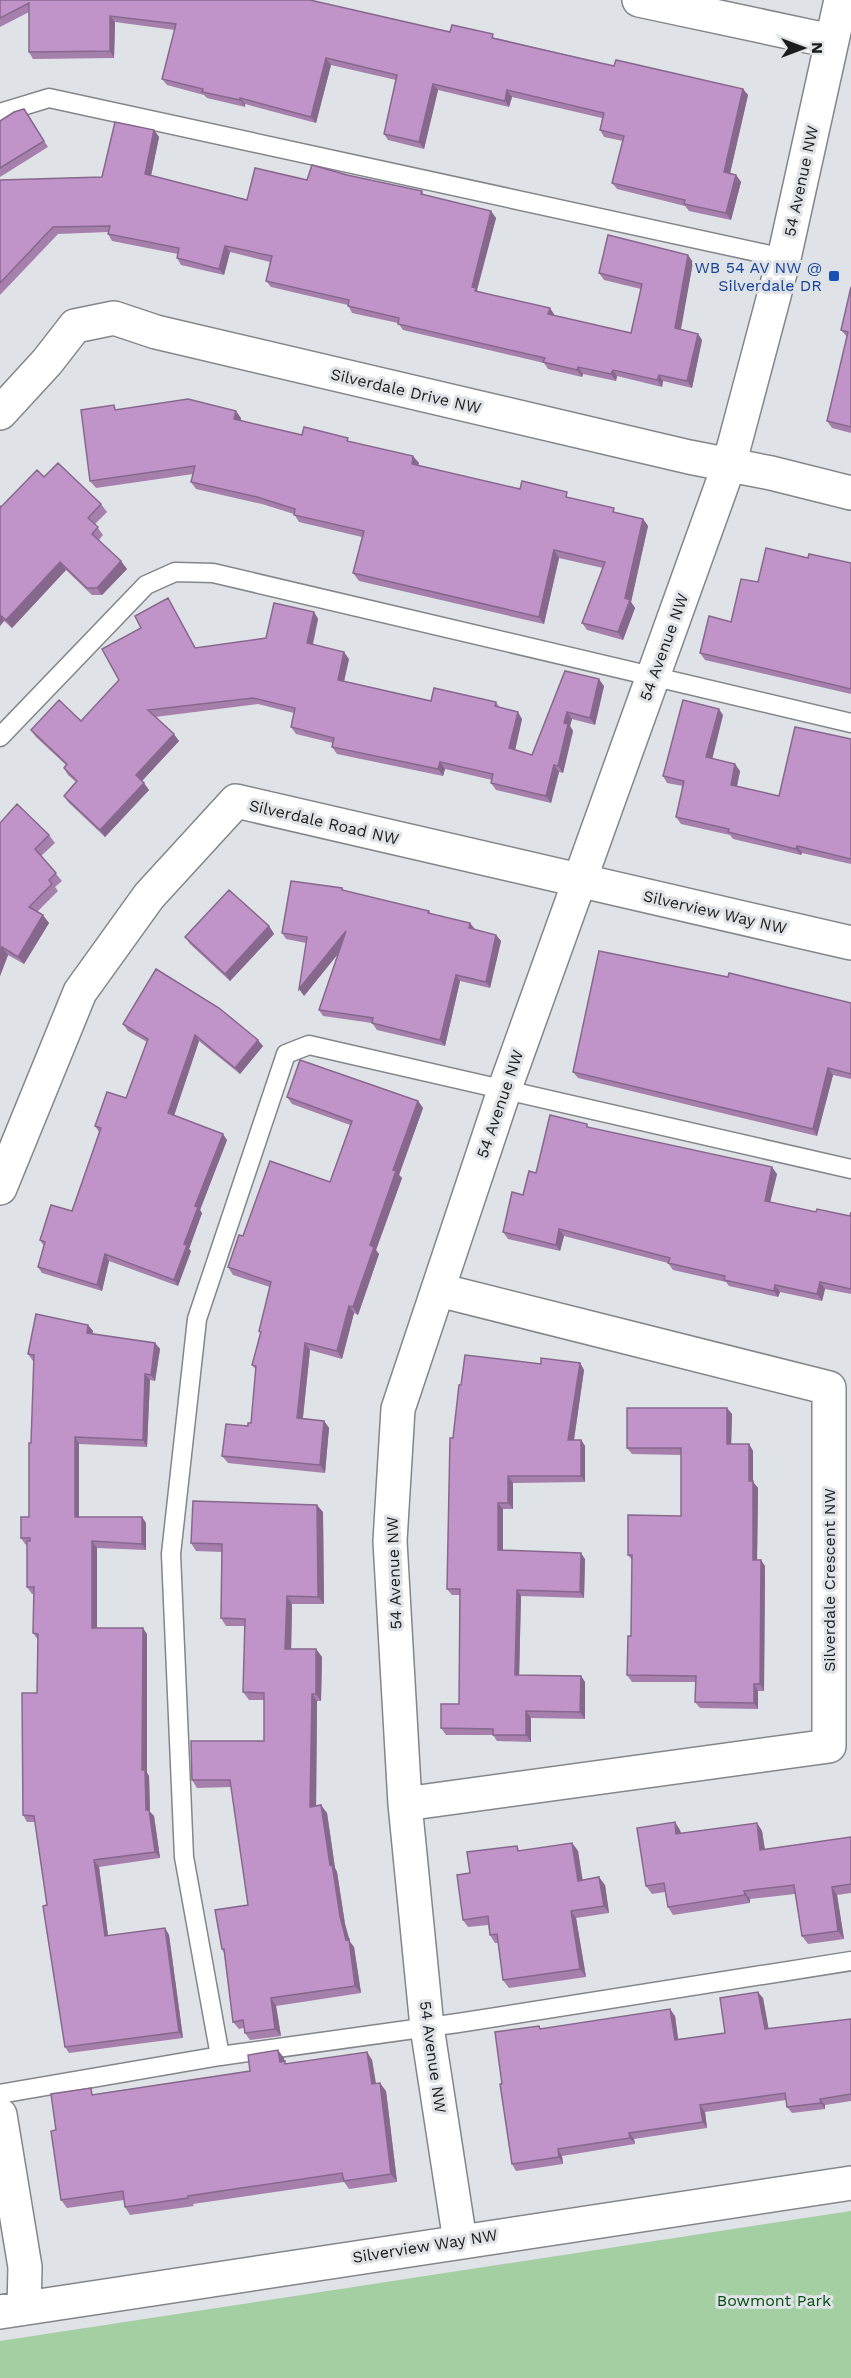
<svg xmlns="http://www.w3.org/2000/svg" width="851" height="2378" font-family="'Work Sans',sans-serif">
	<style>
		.green { fill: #a3cfa2 }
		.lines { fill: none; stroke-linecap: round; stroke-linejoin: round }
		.lane-casing { stroke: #83868a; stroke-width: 21 }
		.street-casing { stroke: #83868a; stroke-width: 36 }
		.lane { stroke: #fff; stroke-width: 18 }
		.street { stroke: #fff; stroke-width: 33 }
		.wall { fill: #a67fad }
		.shaded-wall { fill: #87688d }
		.building { fill: #c194c9; stroke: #87688d; stroke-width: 1.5 }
		.transit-dot { fill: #1a4fb4; stroke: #dfe2e6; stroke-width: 2 }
		.labels { text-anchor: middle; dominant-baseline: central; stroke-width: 6; stroke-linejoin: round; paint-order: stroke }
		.street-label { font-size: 16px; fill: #1b1c1d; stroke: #dfe2e6 }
		.transit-label { font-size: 16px; fill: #164399; stroke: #dfe2e6; text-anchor: end }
		.park-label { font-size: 16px; fill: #03510e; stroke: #dfe2e6 }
	</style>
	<rect width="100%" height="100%" fill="#dfe2e6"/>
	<!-- green -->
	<path class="green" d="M851,2211V2378H0V2341Z"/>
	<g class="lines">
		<defs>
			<path id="lane" d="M0,113L49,98L784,258
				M0,737L146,585L175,572L213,573L851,723
				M220,2056L184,1857L171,1554L197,1319L286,1054L309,1045L851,1169
				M0,2094L220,2056L458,2023L851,1961"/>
			<path id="street" d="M639,0L831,41
				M0,413L47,362L75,326L114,318L156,332L689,457L771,473L851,493
				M0,1188L80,992L149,896L236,801L851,943
				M405,1804L829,1746V1388L439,1290
				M0,2115L25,2267L24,2308
				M460,2241L427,2027L405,1804L390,1541L398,1409L505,1088L729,465L784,258L841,0
				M0,2312L851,2183"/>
		</defs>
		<!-- lane casing -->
		<use href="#lane" class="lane-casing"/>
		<!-- street casing -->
		<use href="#street" class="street-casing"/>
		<!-- lane -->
		<use href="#lane" class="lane"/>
		<!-- street -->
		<use href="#street" class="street"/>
	</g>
	<!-- wall -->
	<path class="wall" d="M0,0L450,32L496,38L614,66L743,89L748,95L730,173L736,175L741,182L731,220L689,211L685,206L617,189L612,183L623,141L604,137L600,130L602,118L512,97L509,107L438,90L424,149L388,140L384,134L396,80L331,65L316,123L245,104V107L207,98L204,95L167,85L162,79L175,30L115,22L114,58L33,59L29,52V12L0,27Z
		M24,109L48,147L0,177V121Z
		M154,130L159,137L151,175L247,200L307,180L347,175L422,191L424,195L496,218L477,290L478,291L554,314V316L631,333L641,289L604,280L599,273L693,262L680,330L698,334L702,340L692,388L663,381L662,387L617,376L616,381L583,374L582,377L548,369L544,363L403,330L398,323L352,313L348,305L271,287L266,281L270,262L230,252L224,275L181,265L177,258L178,254L112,241L108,234V232L58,234L0,295V180L102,177Z
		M851,287V433L832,428L827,421L847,337L841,330Z
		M117,410L241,418V421L302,435L351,442L419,463L418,465L520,489L572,498L618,513L643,519L648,526L631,602L635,608L623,640L587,630L582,623L603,568L559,558L544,624L359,581L353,573L362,537L299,522L294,514L262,504L196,489L191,482L193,474L96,488L90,481Z
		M44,477L101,504L107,512L95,524L103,535L99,540L127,569L102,595H92L66,570L12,628L4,621L0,626L1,507Z
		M808,558L851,563V694L705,660L700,653L731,622L758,582Z
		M172,605L196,648L266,638L314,612L318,619L313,645L349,659L344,681L431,701L496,702L500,708L522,719L515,750L532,755L565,671L604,686L595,725L572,719L570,726L573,731L563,773L559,772L551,803L496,790L491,783L492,780L445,769L443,776L337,754L332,747L333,743L296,734L291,727L294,713L258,704L155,717L179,741L142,781L149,790L105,837L68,802L64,796L76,782L68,775L64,768L66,765L36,737L31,730L81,721L119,680L141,628Z
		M723,715L712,759L740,771L737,786L779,796L851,739V864L802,853L801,855L733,839L730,835L681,824L676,817L683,786L667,783L663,776Z
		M0,823L49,835L55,843L41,856L62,881L55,887L58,891L37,912L49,923L24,964L8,955L0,976Z
		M342,888L344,891L429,911L431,914L475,930L496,935L501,941L490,988L460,981L445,1046L377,1030L372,1023L323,1016L319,1010L339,952L304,996L306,943L286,939L282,933Z
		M269,926L274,934L230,981L190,944L185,937Z
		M851,1003V1079L833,1075L817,1136L578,1078L573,1072Z
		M123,1024L263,1046L240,1074L199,1041L174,1115L227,1140L200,1210L202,1213L189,1249L191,1251L178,1286L109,1261L102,1291L42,1273L38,1267L44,1246L40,1240L72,1211L99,1132L95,1126L126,1098L147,1042L128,1031Z
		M287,1097L418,1101L423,1108L399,1175L402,1178L376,1250L379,1254L358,1315L354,1313L342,1359L310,1350L303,1418L324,1421L329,1428L325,1473L228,1463L222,1456L251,1423L256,1370L252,1365L260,1333L259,1331L270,1287L233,1275L228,1267L243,1236L330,1182L350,1125L292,1104Z
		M590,1128L777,1174L770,1202L816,1212L850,1216L851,1212V1294L825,1289L822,1301L780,1292L778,1297L729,1286L726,1282L673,1270L668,1263L564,1236L560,1251L508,1239L503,1232L523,1195Z
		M88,1325L93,1331L92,1334L155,1343L160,1349L155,1381L150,1380L147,1447L79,1444V1517H142L146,1523V1550L97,1548V1628L147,1634V1773L149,1776L150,1812L154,1816L160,1858L99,1867L108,1936L165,1928L169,1935L183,2038L69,2053L65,2047L47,1905L35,1822H27L23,1815L37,1693L38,1640L33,1633L34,1594H32L27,1587V1545L25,1544L21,1538L29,1517L34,1361H33L28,1354Z
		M580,1363L584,1370L574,1440H581L585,1446V1482L513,1483V1509H503V1551L585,1559L584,1598L521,1596L519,1675L581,1676L585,1682V1719L531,1718V1742L497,1741L493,1735H446L441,1728L459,1704L460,1595H452L447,1589L453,1438L461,1385L541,1364Z
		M732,1414L731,1444H749L753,1451V1482L758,1488L757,1560L765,1566L764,1691H758V1709L700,1708L695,1702L696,1682H632L627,1675L631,1636L632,1560L628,1555L681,1516V1455L632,1454L627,1448Z
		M323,1512L324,1604H292L291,1649H316L322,1657L321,1701H317L316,1806L327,1813L335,1868L337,1872L345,1924L350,1942L354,1947L361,1993L276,2006L281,2036L250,2040L245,2033L244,2028L239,2029L233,2022L224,1953L222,1949L248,1905L231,1787L197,1788L192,1780L264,1741V1700H249L243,1692L245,1626H226L221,1618L222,1552L196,1551L191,1543Z
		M757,1823L762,1831L765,1849L851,1837V1893L837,1895L844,1939L808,1944L802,1936L795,1894L750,1899V1903L673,1915L668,1907L665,1892L652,1894L646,1886L680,1830L681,1833Z
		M572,1843L578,1851L582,1880L605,1885L609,1913L576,1918L586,1977L509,1988L503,1980L498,1943H495L490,1935L488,1925L468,1927L463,1920L470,1873L521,1851Z
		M763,1998L768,2029L851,2019V2101L825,2105V2109L792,2113L787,2107L786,2100L705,2112L707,2128L634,2139L635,2144L562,2156L563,2164L516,2171L512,2164L541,2029L675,2016L678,2039L725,2033Z
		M367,2052L372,2060L376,2083L386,2091L397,2182L349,2189L344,2182L193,2204L194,2206L130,2215L125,2207L124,2200L67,2208L61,2200L56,2130L95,2094L250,2071L284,2058V2061L287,2064Z"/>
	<!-- shaded-wall -->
	<path class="shaded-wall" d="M110,16L115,22L114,58L110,51Z
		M326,58L331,65L316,123L311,117Z
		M433,84L438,90L424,149L419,142Z
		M743,89L748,95L729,178L724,172Z
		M507,90L512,97L509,107L505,101Z
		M240,98L245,104V107L240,100Z
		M154,130L159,137L150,181L145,174Z
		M736,175L741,182L731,220L726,213Z
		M491,211L496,218L477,290L481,295L472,287Z
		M225,246L230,252L224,275L219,269Z
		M688,255L693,262L680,335L675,328Z
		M550,308L554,314L553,321L548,314Z
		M698,334L702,340L692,388L687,381Z
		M578,367L583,374L582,377L577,370Z
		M613,370L617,376L616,381L611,374Z
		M659,375L663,381L662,387L657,380Z
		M236,411L241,418L239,427L234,419Z
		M413,456L419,463L417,471L412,464Z
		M643,519L648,526L631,602L635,608L623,640L618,632Z
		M554,550L559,558L544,624L539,617Z
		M121,561L127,569L102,595L97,588Z
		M60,562L66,570L12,628L6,620Z
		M314,612L318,619L311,650L307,643Z
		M0,615L4,621L0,626Z
		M344,652L349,659L343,686L338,680Z
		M599,679L604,686L595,725L590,718Z
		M719,709L723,715L711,764L706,757Z
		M518,712L522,719L514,755L509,748Z
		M567,712L572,719L570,726L573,731L563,773L558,766L564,723Z
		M174,734L179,741L141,782L136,775Z
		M440,762L445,769L443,776L438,769Z
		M735,764L740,771L736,791L731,785Z
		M554,765L559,772L551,803L546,796Z
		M144,783L149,790L105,837L100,830Z
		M797,846L802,853L801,855L796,849Z
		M43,915L49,923L24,964L18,957Z
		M470,923L475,929L469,928Z
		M269,926L274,934L230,981L225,974Z
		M346,931L351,938L304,996L299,989Z
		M496,935L501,941L490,988L486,982Z
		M2,947L8,955L0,976V953Z
		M456,975L460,981L445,1046L440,1040Z
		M195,1035L199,1041L173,1119L168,1113Z
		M258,1040L263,1046L240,1074L235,1068Z
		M828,1068L833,1075L817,1136L813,1129Z
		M418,1101L423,1108L399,1175L402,1178L376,1250L379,1254L358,1315L353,1307L370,1245L393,1170Z
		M223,1134L227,1140L200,1210L202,1213L189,1249L191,1251L178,1286L174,1280L195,1206Z
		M772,1167L777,1174L769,1207L765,1201Z
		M559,1229L564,1236L560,1251L556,1245Z
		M105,1254L109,1261L102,1291L97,1285Z
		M820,1282L825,1289L822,1301L817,1294Z
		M775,1285L780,1292L778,1297L774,1291Z
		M349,1306L354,1313L342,1359L337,1351Z
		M88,1325L93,1331L91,1340L87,1333Z
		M155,1343L160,1349L155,1381L151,1375Z
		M305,1343L310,1350L302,1425L297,1418Z
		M580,1363L584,1370L573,1446L568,1440Z
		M145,1374L150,1380L147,1447L143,1440Z
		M727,1408L732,1414L731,1451L727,1444Z
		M324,1421L329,1428L325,1473L320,1465Z
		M75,1437L79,1444V1523L75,1517Z
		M581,1440L585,1446V1482L581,1476Z
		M749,1444L753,1451V1482L758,1488L757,1566L753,1560L749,1481Z
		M508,1476L513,1483V1509L508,1503Z
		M498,1503L503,1509V1557L498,1550Z
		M317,1505L323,1512L324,1604L318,1597Z
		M142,1517L146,1523V1550L142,1544Z
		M92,1541L97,1548V1634L92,1628Z
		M581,1553L585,1559L584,1598L580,1592Z
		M761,1560L765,1566L764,1691L760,1684Z
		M517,1590L521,1596L519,1681L515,1675Z
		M287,1596L292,1604L291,1656L285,1649Z
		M143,1628L147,1634V1773L149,1776L150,1812L154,1816L160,1858L155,1852L146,1810L142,1770Z
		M316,1649L322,1657L321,1701L316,1694Z
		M581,1676L585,1682V1719L580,1712Z
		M754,1684L758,1691V1709L754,1703Z
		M312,1694L317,1701L316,1815L310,1807Z
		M526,1711L531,1718V1742L526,1735Z
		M321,1805L327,1813L335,1868L337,1872L345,1924L350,1942L354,1947L361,1993L355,1986L346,1940L340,1916L330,1865Z
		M675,1822L680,1830L682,1842L676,1834Z
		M757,1823L762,1831L766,1858L760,1850Z
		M572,1843L578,1851L584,1888L578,1881Z
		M94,1860L99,1867L109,1943L105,1936Z
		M599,1877L605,1885L609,1913L604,1906Z
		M832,1887L837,1895L844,1939L838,1931Z
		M744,1891L750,1899V1903L745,1895Z
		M571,1911L576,1918L586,1977L580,1969Z
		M165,1928L169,1935L183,2038L179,2032Z
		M758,1992L763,1998L770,2036L765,2029Z
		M271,1998L276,2006L281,2036L275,2029Z
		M670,2009L675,2016L679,2046L675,2040Z
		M278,2050L284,2058L286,2070L280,2062Z
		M367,2052L372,2060L377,2092L372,2084Z
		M380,2083L386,2091L397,2182L391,2174Z
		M820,2099L825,2105V2109L821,2103Z
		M700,2105L705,2112L707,2128L703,2122Z
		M629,2133L634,2139L635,2144L630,2138Z
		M558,2149L562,2156L563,2164L559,2157Z"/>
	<!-- building -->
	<path class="building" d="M0,0H310L450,32L452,25L493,34L492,38L614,66L616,60L743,89L724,172L736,175L726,213L684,204L685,200L612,183L624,136L600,130L604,113L507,90L505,101L433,84L419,142L384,134L397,75L326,58L311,117L240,98V100L202,92L203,89L162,79L176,24L110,16V51L29,52V3L0,18Z
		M24,109L44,141L0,168V121L14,112Z
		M115,122L154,130L145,174L247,200L255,168L307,180L312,165L347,175L422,191L421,194L491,211L472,287L476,288L475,291L550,308L548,314L631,333L642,284L599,273L608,235L688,255L675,328L698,334L687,381L659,375L657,380L613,370L611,374L578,367L577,370L543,362L545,358L398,324L399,318L348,306L349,300L266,281L272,256L225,246L219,269L177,258L179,248L108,234L110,226L53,227L0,283V180L102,177Z
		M851,287V427L827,421L848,332L841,330Z
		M188,399L236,411L234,419L302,435L304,427L348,438L347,441L413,456L412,464L520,489L522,481L567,492L566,497L614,508L613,512L643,519L625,598L630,600L618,632L582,623L605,562L554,550L539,617L353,573L364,531L294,515L295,509L257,497L191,482L195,466L90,481L81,410L114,405L115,410Z
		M58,463L101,504L88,518L98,527L92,534L121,561L97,588H87L60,562L6,620L0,615V506L1,507L37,470L44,477Z
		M766,548L808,558L809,554L851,563V689L700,653L709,616L731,622L741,579L758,582Z
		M168,598L195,648L266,638L274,603L314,612L307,643L344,652L338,680L431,701L434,688L496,702L495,706L518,712L509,748L532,755L565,671L599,679L590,718L567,712L564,723L568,724L558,766L554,765L546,796L491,783L493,774L440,762L438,769L332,747L334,738L291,727L295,708L253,698L148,710L174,734L136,775L144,783L100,830L64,796L77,781L64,768L67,764L31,730L59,700L81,721L119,680L102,649L141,628L135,616Z
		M683,700L719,709L706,757L735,764L731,785L779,796L795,727L851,739V859L797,846L796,849L728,832L729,829L676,817L684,781L663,776Z
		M17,804L49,835L35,849L56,873L49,880L52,884L29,907L43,915L18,957L2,947L0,953V823Z
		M291,881L342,888V890L429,911L428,913L470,923L469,928L496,935L486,982L456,975L440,1040L372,1023L373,1018L319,1010L346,931L299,989L307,937L282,933Z
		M229,890L269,926L225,974L185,937Z
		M599,951L728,977L729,973L851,1003V1074L828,1068L813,1129L573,1072Z
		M156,969L219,1008L258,1040L235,1068L195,1035L168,1113L223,1134L195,1206L198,1207L184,1244L187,1245L174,1280L105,1254L97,1285L38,1267L45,1242L40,1240L51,1205L72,1211L101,1128L95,1126L107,1092L126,1098L148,1039L123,1024Z
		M300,1060L418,1101L393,1170L396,1171L370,1245L374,1247L353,1307L349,1306L337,1351L305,1343L297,1418L324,1421L320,1465L222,1456L226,1424L248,1426V1423H251L256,1366L252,1365L261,1332L259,1331L271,1282L228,1267L239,1235L243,1236L270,1161L330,1182L352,1121L287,1097Z
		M550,1115L587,1124V1127L772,1167L765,1201L816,1212L817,1209L850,1216L851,1212V1289L820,1282L817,1294L775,1285L774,1291L724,1280L725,1276L668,1263L670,1258L559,1229L556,1245L503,1232L512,1192L523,1195L529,1171L536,1173Z
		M36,1314L88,1325L87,1333L155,1343L151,1375L145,1374L143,1440L75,1437V1517H142V1544L92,1541V1628H143L142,1770H145L146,1810H149L155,1852L94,1860L105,1936L165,1928L179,2032L65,2047L43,1906L47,1905L34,1816L23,1815L22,1693H37L38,1634L33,1633L34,1587H27V1541H30V1538H21V1517H29V1443H31L34,1355L28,1354Z
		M465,1355L541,1364V1358L580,1363L568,1440H581V1476H508V1503H498V1550L581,1553L580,1592L517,1590L515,1675L581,1676L580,1712L526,1711V1735H493V1729L441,1728V1704H459L460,1589H447L450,1438H453L459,1385H461Z
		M627,1408H727V1444H749V1481H753V1560H761L760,1684H754V1703L695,1702L696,1676L627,1675L628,1636H631L632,1555H628V1515L681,1516V1448H627Z
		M193,1501L317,1505L318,1597L287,1596L285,1649H316V1694H312L310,1807L321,1805L330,1865L332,1864L340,1916L346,1940L349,1939L355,1986L271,1998L275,2029L245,2033L243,2020L233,2022L224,1949H222L215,1910L248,1905L230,1780H192L191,1741H264V1693L243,1692L245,1619L221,1618L222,1544L191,1543Z
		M675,1822L676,1834L757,1823L760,1850L851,1837V1884L832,1887L838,1931L802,1936L794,1885L744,1891L745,1895L668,1907L664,1883L646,1886L637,1828Z
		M572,1843L578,1881L599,1877L604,1906L571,1911L580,1969L503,1980L497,1934L490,1935L488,1916L463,1920L457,1875L470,1873L467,1852L517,1846L518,1851Z
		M758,1992L765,2029L851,2019V2094L820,2099L821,2103L787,2107L785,2093L700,2105L703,2122L629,2133L630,2138L558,2149L559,2157L512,2164L500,2084H502L495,2032L539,2026L540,2029L670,2009L675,2040L725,2033L720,1998Z
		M278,2050L280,2062L285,2061V2064L367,2052L372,2084L380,2083L391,2174L344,2181L342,2173L188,2196V2198L125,2207L123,2191L61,2200L51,2131L56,2130L51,2094L91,2088L92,2095L250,2071L248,2055Z"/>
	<!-- markers -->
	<rect class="transit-dot" x="828" y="270" width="12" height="12" rx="3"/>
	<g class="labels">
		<!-- street labels -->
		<g class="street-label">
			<text transform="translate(801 181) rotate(-78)">54 Avenue NW</text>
			<text transform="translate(406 391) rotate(13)">Silverdale Drive NW</text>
			<text transform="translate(664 647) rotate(-70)">54 Avenue NW</text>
			<text transform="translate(324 822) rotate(13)">Silverdale Road NW</text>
			<text transform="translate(715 912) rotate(13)">Silverview Way NW</text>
			<text transform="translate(500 1104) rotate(-71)">54 Avenue NW</text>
			<text transform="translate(394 1573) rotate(-92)">54 Avenue NW</text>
			<text transform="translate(829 1580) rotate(-90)">Silverdale Crescent NW</text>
			<text transform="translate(433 2057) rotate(82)">54 Avenue NW</text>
			<text transform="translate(425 2246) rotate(-9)">Silverview Way NW</text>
		</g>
		<!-- transit labels -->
		<g class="transit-label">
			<text x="822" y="267">WB 54 AV NW @<tspan x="822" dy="18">Silverdale DR</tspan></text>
		</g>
		<!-- park labels -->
		<g class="park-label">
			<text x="774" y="2300">Bowmont Park</text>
		</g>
	</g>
	<!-- north arrow -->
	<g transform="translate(803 48) rotate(90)" stroke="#dfe2e6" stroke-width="4.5" paint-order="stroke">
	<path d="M0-4.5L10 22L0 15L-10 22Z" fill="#1b1c1d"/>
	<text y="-9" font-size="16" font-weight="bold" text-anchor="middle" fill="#1b1c1d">N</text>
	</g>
</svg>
